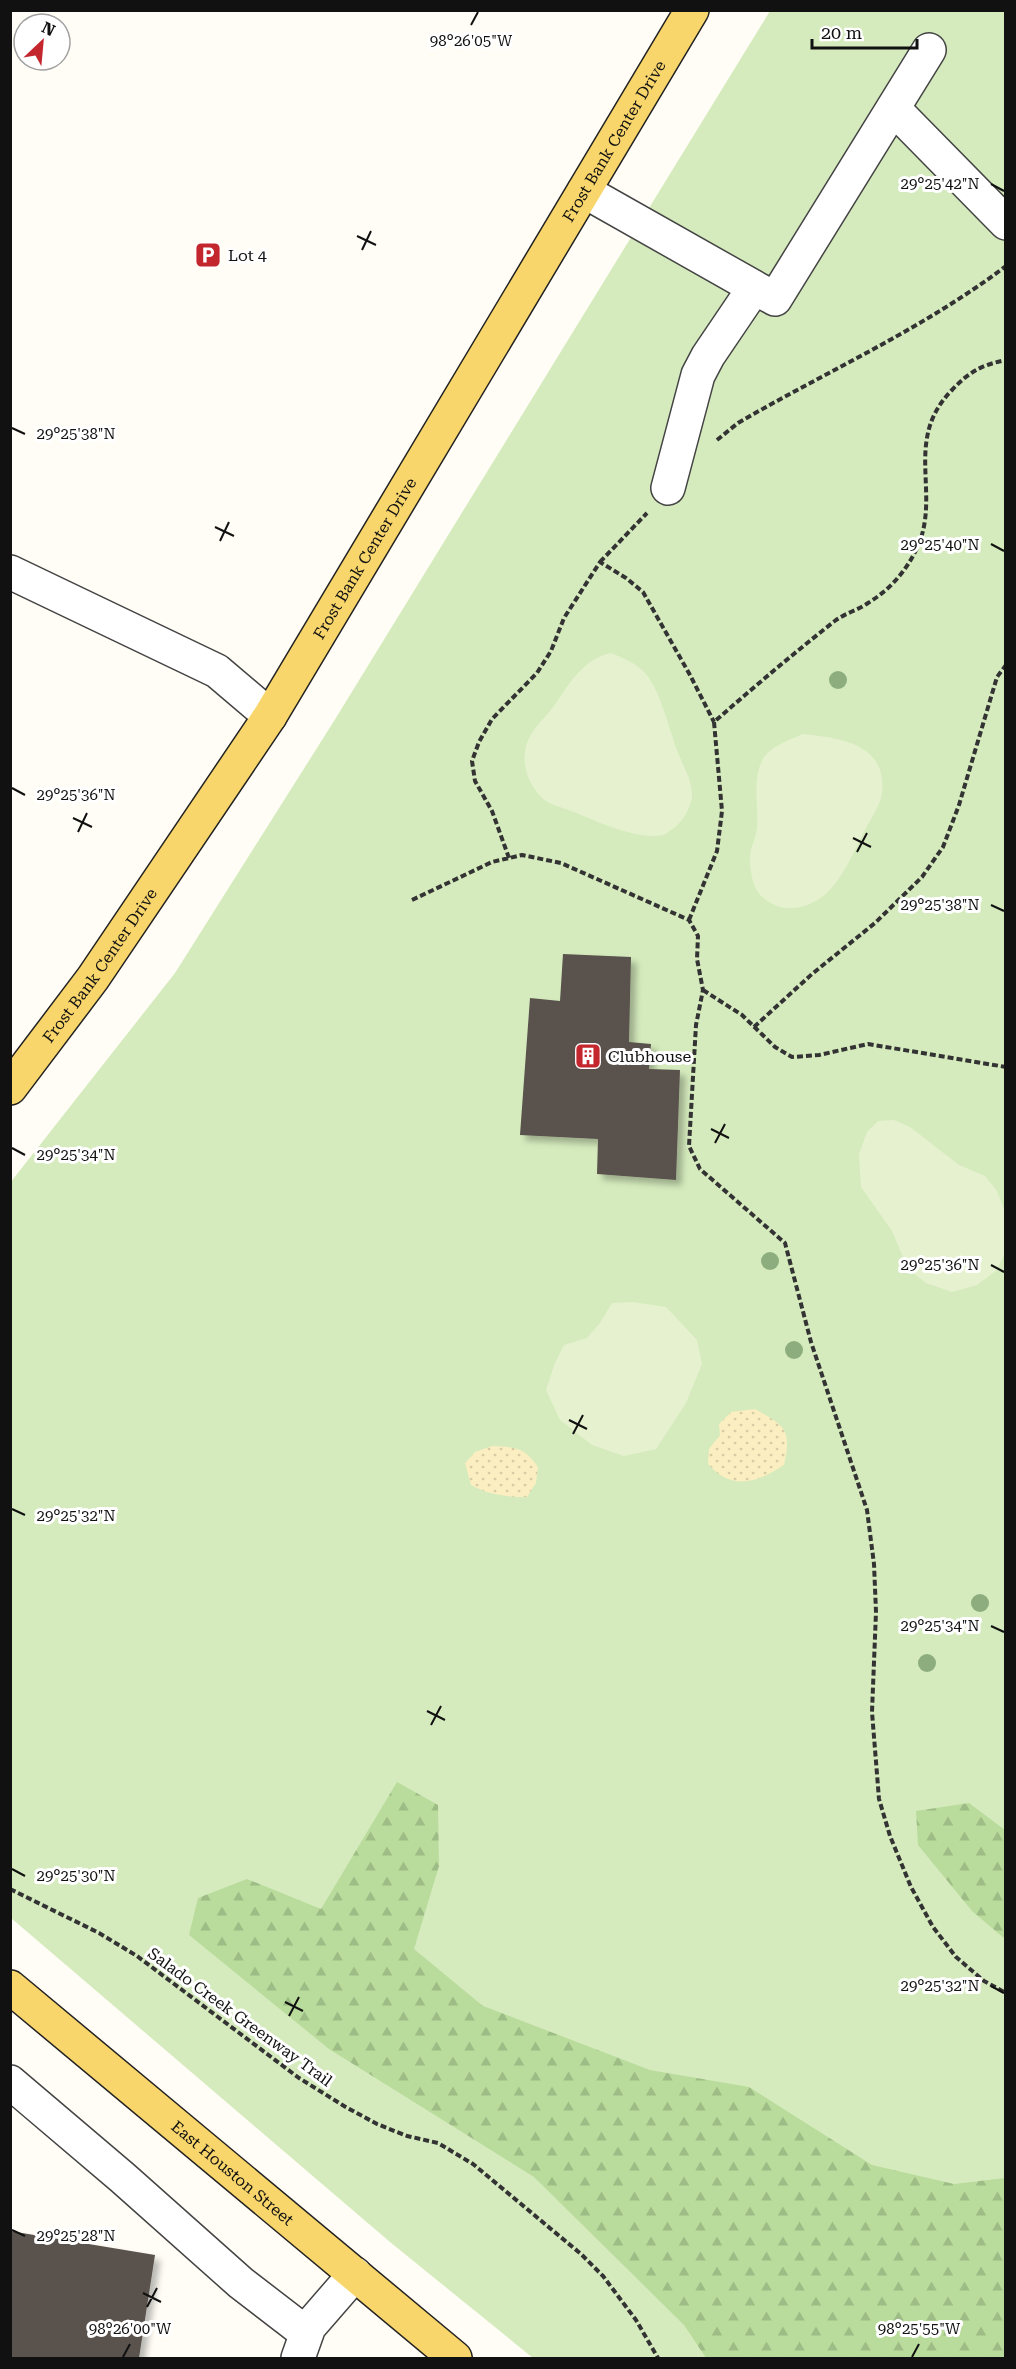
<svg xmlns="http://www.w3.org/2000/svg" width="1016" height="2369" font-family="'Roboto Serif',serif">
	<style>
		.grass { fill: #d5ebbd }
		.forest { fill: url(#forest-firs) }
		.sand { fill: url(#sand-dots) }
		.pitch { fill: #e6f2cf }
		.building { fill: #5a524d; filter: url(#shadow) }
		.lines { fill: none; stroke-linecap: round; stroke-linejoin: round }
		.minor-casing { stroke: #444; stroke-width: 36 }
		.major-casing { stroke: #222; stroke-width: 36 }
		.path { stroke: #333; stroke-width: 4; stroke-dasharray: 6 3; stroke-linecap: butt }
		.minor { stroke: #fff; stroke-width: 33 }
		.major { stroke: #f9d66b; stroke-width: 33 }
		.tree { fill: #8dad7f }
		.ticks { fill: none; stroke: #111; stroke-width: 2 }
		.labels { text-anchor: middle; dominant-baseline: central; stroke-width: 6; stroke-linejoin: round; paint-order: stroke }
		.street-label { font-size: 16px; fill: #111; stroke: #fff }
		.poi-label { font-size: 16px; fill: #111; stroke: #fff; text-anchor: start }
		.ticks-label { font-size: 15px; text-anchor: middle; fill: #111; stroke: #fff; stroke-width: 6; stroke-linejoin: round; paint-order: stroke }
	</style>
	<defs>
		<pattern id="forest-firs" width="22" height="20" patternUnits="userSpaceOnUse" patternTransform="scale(1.5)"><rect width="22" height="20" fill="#b9dc9c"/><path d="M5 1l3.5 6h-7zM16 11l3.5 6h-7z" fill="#9ebc85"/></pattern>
		<pattern id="sand-dots" width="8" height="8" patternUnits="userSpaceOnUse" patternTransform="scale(1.5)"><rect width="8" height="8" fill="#fbeec1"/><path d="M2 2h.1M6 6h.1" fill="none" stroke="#d6cba5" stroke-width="1.8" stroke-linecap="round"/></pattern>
		<filter id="shadow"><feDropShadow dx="5.5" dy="5.5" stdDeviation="3" flood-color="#0004"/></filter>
	</defs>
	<rect width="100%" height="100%" fill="#fffdf5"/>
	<!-- grass -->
	<path class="grass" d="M770,11H1005V2358H533L390,2242L11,1918L10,1183L175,973L334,721Z"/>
	<!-- forest -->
	<path class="forest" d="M397,1782L438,1805L439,1866L414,1949L483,2006L650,2070L749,2087L872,2165L954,2184L1005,2178V2358H706L684,2325L534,2177L329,2049L189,1935L198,1898L247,1879L321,1909Z
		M969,1803L1005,1830V1939L972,1911L918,1845L916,1811Z"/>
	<!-- sand -->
	<path class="sand" d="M755,1409C785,1426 792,1429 784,1465C757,1483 732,1491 708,1464L709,1449L720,1435L719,1424L731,1412Z
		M492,1446C515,1447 524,1447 538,1467L536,1483L527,1497C507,1497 489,1495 471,1485L465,1463L475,1452Z"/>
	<!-- pitch -->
	<path class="pitch" d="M611,653C623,658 638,664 646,674C662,695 668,726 677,750C682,764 691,778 692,793C693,804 683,822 674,828C671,830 666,834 663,835C637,841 595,820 571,811C563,808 552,805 546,801C532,791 522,769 525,752C528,730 544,721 556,703C570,682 585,658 611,653Z
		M803,734C840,738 887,743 882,793C880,807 869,821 863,834C847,865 832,906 792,908C779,909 765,902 757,891C752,883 749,864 750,855C751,846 756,838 757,829C759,805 751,779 764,757C772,746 791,739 803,734Z
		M894,1120L910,1127L959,1165L985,1176L997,1191L1005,1212V1253L996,1271L977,1285L952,1292L926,1283L908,1269L892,1231L861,1187L859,1154L867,1132L878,1121Z
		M633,1302L666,1307L697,1340L702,1364L686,1403L656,1449L624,1456L592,1445L560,1420L546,1390L555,1363L564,1345L587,1338L600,1323L612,1303Z"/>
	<!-- building -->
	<path class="building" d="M563,954L631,957L629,1042L651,1044L649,1069L680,1070L676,1180L597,1174L598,1139L520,1135L530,998L560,1001Z
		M10,2231L155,2255L139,2358H10Z"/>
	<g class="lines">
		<defs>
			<path id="minor" d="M893,108L1006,223
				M584,191L775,299L929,50
				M668,488L698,375L708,356L754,288
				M10,572L217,671L270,716
				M10,2082L123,2178L241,2283L306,2333
				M298,2358L309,2327L355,2274"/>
			<g id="major">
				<path id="s1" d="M10,1088L93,978L270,716L692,10"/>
				<path id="s2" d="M10,1987L455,2358"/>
			</g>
		</defs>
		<!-- minor casing -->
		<use href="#minor" class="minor-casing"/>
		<!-- major casing -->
		<use href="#major" class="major-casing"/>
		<!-- path -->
		<path class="path" d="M717,440L738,423C827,371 923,329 1006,266
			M600,562L647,513
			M509,858L492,811L475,781L472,761L479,742L492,719L537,673L551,651L564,618L600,562L626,578L643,592L690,675L714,722
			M412,900L492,862L522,855L561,863L689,920L698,936L697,959L703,990L696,1025L689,1146L700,1169L785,1243L811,1342L867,1510L874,1564L876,1612L872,1712L879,1799L890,1836L911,1887L933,1927L956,1957L984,1981L1006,1993
			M689,920L717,851L722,811L714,722C754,687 794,653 836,620C846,613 858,610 868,603C891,589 907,570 918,546C941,492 903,440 952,390C969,372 981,365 1006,360
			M703,990L742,1015L775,1047L792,1057L819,1055L868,1044L1006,1067
			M754,1027L812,974L875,923L922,877L943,847L959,805L997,677L1006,665
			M10,1889L99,1933L137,1956L299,2078L344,2106L377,2124L407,2136L438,2143L473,2164L581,2254L603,2276L636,2320L658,2358"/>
		<!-- minor -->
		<use href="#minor" class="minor"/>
		<!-- major -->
		<use href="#major" class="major"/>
	</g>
	<!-- trees -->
	<g class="tree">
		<circle cx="838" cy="680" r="9"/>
		<circle cx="770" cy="1261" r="9"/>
		<circle cx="794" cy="1350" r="9"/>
		<circle cx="980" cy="1603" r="9"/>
		<circle cx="927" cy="1663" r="9"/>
	</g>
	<!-- ticks -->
	<path class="ticks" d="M471,25L478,12M991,184L1004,191M357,236L376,245M362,250L371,231M12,428L25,434M215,527L234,536M220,541L229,522M991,544L1004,551M12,788L25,795M73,818L92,827M78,832L87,813M853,838L871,847M857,852L867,833M991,905L1004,911M711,1129L729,1138M715,1143L725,1124M12,1148L25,1155M991,1265L1004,1272M569,1420L587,1429M573,1434L583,1415M12,1509L25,1515M991,1626L1004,1632M427,1711L445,1720M431,1725L441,1706M12,1869L25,1876M991,1986L1004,1993M285,2002L303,2011M289,2016L299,1997M12,2230L25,2236M143,2293L161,2302M147,2307L157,2288M123,2357L130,2344M912,2357L919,2344"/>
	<!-- icons -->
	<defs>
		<symbol id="parking-square" viewBox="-11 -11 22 22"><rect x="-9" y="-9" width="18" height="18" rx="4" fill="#c4262e" stroke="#fff"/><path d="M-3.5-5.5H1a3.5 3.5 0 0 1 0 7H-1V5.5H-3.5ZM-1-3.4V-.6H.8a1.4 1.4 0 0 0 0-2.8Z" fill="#fff"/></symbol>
		<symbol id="building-square" viewBox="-11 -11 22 22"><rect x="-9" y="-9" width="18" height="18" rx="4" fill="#c4262e" stroke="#fff"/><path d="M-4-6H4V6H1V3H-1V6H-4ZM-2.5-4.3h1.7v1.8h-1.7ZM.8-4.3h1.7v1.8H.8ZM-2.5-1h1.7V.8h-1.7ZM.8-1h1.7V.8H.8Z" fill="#fff"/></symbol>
	</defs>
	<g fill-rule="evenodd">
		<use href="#parking-square" x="193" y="240" width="30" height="30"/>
		<use href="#building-square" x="573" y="1041" width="30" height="30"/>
	</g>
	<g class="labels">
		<!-- street labels -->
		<g class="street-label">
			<text stroke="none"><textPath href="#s1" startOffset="1124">Frost Bank Center Drive</textPath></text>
			<text stroke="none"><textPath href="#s1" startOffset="638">Frost Bank Center Drive</textPath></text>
			<text stroke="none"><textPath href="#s1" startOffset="152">Frost Bank Center Drive</textPath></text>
			<text transform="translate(240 2017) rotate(36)">Salado Creek Greenway Trail</text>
			<text stroke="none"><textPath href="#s2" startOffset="290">East Houston Street</textPath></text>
		</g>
		<!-- poi labels -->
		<g class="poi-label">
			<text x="228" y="255">Lot 4</text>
			<text x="608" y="1056">Clubhouse</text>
		</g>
	</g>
	<g class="ticks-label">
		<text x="471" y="46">98°26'05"W</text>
		<text x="940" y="189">29°25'42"N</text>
		<text x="76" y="439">29°25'38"N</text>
		<text x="940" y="550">29°25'40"N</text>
		<text x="76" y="800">29°25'36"N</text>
		<text x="940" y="910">29°25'38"N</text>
		<text x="76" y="1160">29°25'34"N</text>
		<text x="940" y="1270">29°25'36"N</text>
		<text x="76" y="1521">29°25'32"N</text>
		<text x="940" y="1631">29°25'34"N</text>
		<text x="76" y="1881">29°25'30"N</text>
		<text x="940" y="1991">29°25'32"N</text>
		<text x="76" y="2241">29°25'28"N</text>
		<text x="130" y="2334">98°26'00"W</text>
		<text x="919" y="2334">98°25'55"W</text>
	</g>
	<!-- border -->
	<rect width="1016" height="2369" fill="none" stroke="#111111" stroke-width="24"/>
	<!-- north arrow -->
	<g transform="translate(42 42) rotate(26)"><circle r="28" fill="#ffffff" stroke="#a0a0a0" stroke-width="1.5"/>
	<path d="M0-4.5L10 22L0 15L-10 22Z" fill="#c4262e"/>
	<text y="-9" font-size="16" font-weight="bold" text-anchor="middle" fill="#111111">N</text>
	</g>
	<!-- scale -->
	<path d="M812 39v9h105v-9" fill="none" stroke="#111111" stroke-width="3"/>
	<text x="821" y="39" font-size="18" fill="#111111" stroke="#ffffff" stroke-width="4.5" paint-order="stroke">20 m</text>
</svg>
